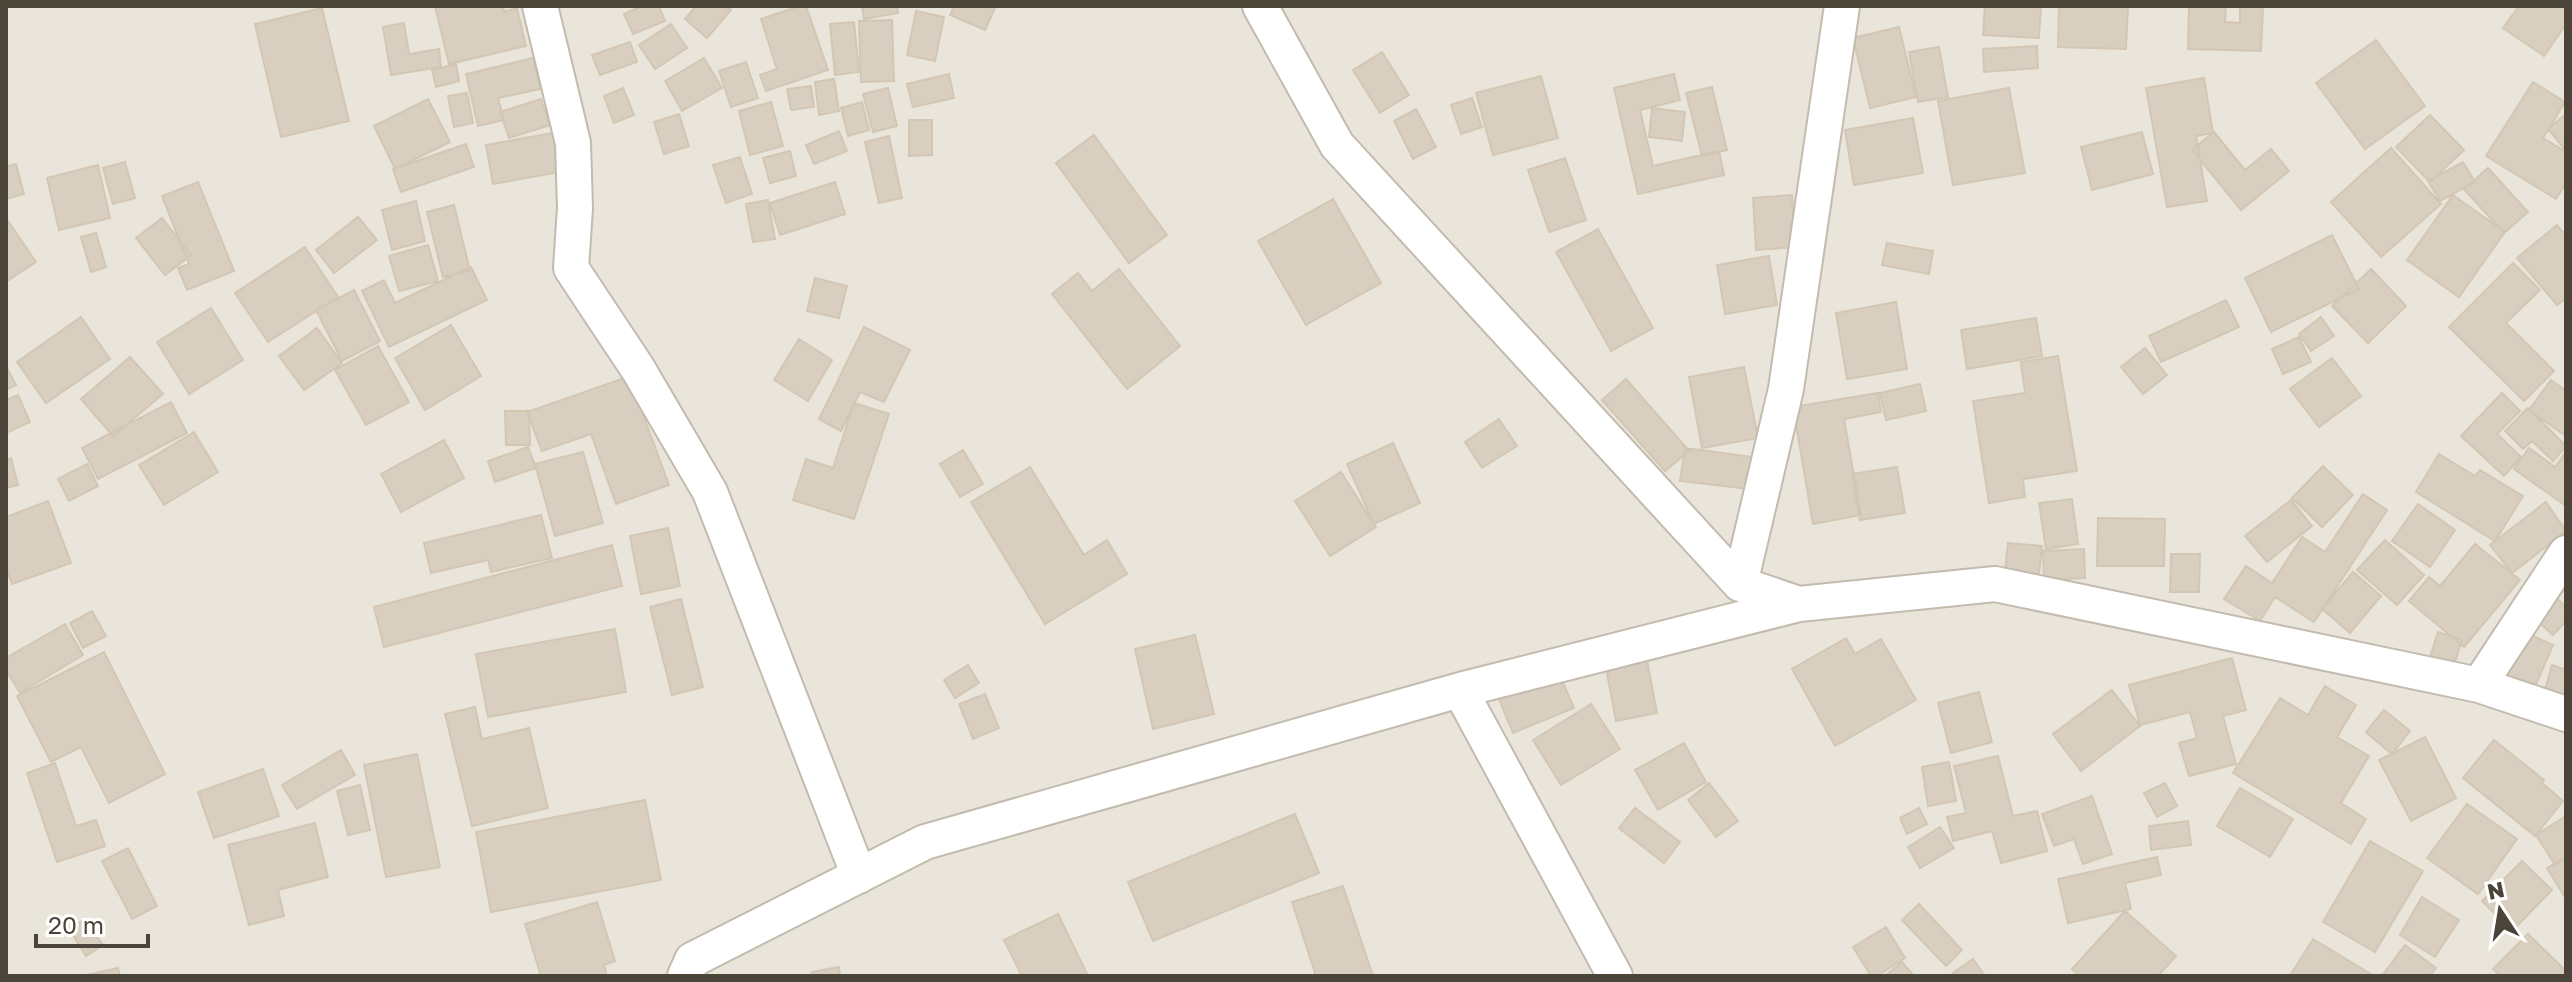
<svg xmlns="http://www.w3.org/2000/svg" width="2572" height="982" font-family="'Golos Text',sans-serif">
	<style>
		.residential { fill: #eae5da }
		.building { fill: #d8cfc1; stroke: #d3c7b4; stroke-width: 2 }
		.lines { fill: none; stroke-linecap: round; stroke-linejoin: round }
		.minor-casing { stroke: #c2bbae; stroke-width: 38 }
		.minor { stroke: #fff; stroke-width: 34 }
	</style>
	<rect width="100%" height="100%" fill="#f6f3ec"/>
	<!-- residential -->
	<path class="residential" d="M6,6H2566V976H6Z"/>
	<!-- building -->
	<path class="building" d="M435,6H503L504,12L517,8L526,46L449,64Z
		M642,6H659L665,21L633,34L624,14Z
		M696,6H726L731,10L707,38L685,19Z
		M800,6H806L828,70L766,91L760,75L777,69L761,19Z
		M862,6H897L898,13L864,19Z
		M954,6H996L985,30L950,15Z
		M1985,6H2041L2039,38L1983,35Z
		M2059,6H2128L2126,49L2058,47Z
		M2189,6H2226L2225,22L2240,23V6H2263L2261,51L2188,49Z
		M2519,6H2566V24L2544,56L2503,28Z
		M322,8L349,121L281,137L255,24Z
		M916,11L944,17L935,61L907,55Z
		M892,20L894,81L861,82L859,21Z
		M854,22L859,72L835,75L830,24Z
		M404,23L409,54L439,49L441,67L391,75L383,27Z
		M671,24L687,48L655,69L639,45Z
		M1899,27L1916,97L1870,108L1853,38Z
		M2376,40L2425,106L2365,149L2316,83Z
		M630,42L637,62L600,75L592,55Z
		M2037,46L2038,68L1984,72L1983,49Z
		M1939,47L1948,97L1918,102L1909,52Z
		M1382,52L1409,95L1380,113L1353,70Z
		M533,58L540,89L498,98L504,120L478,126L466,74Z
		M704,58L722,88L682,111L665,81Z
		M746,62L758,98L731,107L719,71Z
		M456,64L459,81L436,87L432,70Z
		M949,74L954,98L913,107L907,84Z
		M1674,74L1680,100L1640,110L1653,166L1719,151L1724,175L1638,194L1614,88Z
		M1541,76L1558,138L1493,155L1476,93Z
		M2204,78L2213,133L2196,136L2207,201L2167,207L2146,88Z
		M834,79L839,111L819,115L815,82Z
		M2533,82L2565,102L2543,138L2566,152V183L2556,199L2486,156Z
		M811,86L814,107L791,110L787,89Z
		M1712,87L1727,150L1702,156L1686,93Z
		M623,88L634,115L614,123L604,96Z
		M888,88L897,126L873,132L863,94Z
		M2009,88L2025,173L1953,185L1938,101Z
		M467,93L473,123L454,127L448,96Z
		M1472,98L1482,127L1461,134L1451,105Z
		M428,99L450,142L395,169L374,126Z
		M541,99L550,125L509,138L500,112Z
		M771,102L783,146L750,155L739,111Z
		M862,102L869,130L848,136L841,108Z
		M1652,108L1685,112L1682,141L1649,137Z
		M1416,109L1436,147L1413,159L1394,121Z
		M679,114L689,146L664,154L654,122Z
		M2566,114V151L2548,129Z
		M2430,115L2464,150L2430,182L2396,147Z
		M1913,118L1923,173L1854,185L1845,130Z
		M909,120H932V155L909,156Z
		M839,131L847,151L814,164L806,145Z
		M2142,132L2153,174L2092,190L2081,147Z
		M2214,132L2245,170L2271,149L2289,171L2241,210L2192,150Z
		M553,133L560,172L493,184L486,145Z
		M1094,135L1167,235L1129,263L1056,163Z
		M889,136L902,198L879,203L865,142Z
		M466,144L474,167L401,192L393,169Z
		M2391,148L2441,204L2381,257L2331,202Z
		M790,151L796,176L770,183L763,158Z
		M740,157L752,194L726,203L713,165Z
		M1565,158L1586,220L1549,232L1528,170Z
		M125,162L135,198L113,204L103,168Z
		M2463,162L2475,182L2440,201L2428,181Z
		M16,164L24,194L6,199V167Z
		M98,165L110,218L59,230L47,178Z
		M2488,168L2528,212L2504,233L2464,189Z
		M198,182L234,271L187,290L178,268L189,264L162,196Z
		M835,182L845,214L780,235L770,203Z
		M1792,195L1795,247L1756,250L1753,198Z
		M2453,195L2505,232L2459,297L2407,260Z
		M1333,199L1381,283L1306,325L1258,241Z
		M768,200L775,239L753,242L746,204Z
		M416,201L425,241L392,250L382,210Z
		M454,205L470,271L443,277L427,212Z
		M358,217L377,240L334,273L316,250Z
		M6,218L36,262L6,282Z
		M162,218L191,255L165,275L136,238Z
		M2557,225L2566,236V298L2557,305L2517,258Z
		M1598,229L1653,328L1611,351L1556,252Z
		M96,233L106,267L91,272L81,237Z
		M2332,235L2359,289L2271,332L2245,278Z
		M1887,243L1933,251L1929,274L1882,265Z
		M428,245L438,281L399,291L389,256Z
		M305,247L338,297L268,342L235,293Z
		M1769,256L1777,305L1725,314L1717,265Z
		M2513,263L2540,290L2506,323L2554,371L2524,401L2449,327Z
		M471,267L487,300L389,347L362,291L384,280L395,303Z
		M1119,269L1180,346L1127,389L1052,294L1078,273L1092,291Z
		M2371,269L2406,306L2368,343L2332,306Z
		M815,278L847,286L839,318L807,311Z
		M354,290L380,341L342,361L316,310Z
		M2226,300L2239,327L2161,362L2149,336Z
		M1896,302L1907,369L1847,379L1836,313Z
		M211,308L243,360L189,394L157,342Z
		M81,317L110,359L46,403L17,362Z
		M2321,317L2334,336L2311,351L2299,334Z
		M2036,318L2042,356L1967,369L1961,330Z
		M451,325L481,376L425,410L395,358Z
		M864,327L910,350L884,402L860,392L841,431L819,419Z
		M317,328L342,363L304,390L279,356Z
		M2299,337L2311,362L2283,374L2272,349Z
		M799,339L832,360L808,401L774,380Z
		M378,346L409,402L366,425L335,370Z
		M2145,348L2167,375L2143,394L2121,367Z
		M2058,356L2077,471L2023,479L2025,497L1989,503L1973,401L2025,393L2021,362Z
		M130,357L163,394L113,436L81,399Z
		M2332,358L2361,396L2319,427L2290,389Z
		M6,366L16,385L6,390Z
		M1744,367L1758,438L1702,448L1689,377Z
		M633,375L638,401L669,485L616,504L591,434L542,451L527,412Z
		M1626,379L1689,451L1665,471L1602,400Z
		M2551,380L2566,391V436L2529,410Z
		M1920,384L1926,411L1886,420L1880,393Z
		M1878,393L1881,412L1844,419L1861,515L1813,524L1793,407Z
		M2502,393L2520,411L2497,434L2521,457L2504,476L2461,436Z
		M18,395L30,422L6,433V400Z
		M171,402L187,433L98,479L82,448Z
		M854,403L889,414L854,519L793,500L806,459L833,468Z
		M2528,408L2566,446L2553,461L2532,441L2523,449L2505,431Z
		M505,411H529L530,445H506Z
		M1499,419L1517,446L1482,468L1465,442Z
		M194,432L218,472L164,505L139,465Z
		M444,440L464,478L401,512L381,474Z
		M1393,443L1420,503L1374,524L1347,464Z
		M528,447L536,468L495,482L488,461Z
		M1685,448L1753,457L1748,489L1680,481Z
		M2529,448L2555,467L2566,452V506L2514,469Z
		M963,450L983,484L960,497L940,464Z
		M583,452L603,523L555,536L535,464Z
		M2439,454L2475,476L2480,470L2523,496L2495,541L2416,492Z
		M11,458L18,485L6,488V460Z
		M87,464L98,486L69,501L58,479Z
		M2323,466L2353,495L2322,527L2292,498Z
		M1030,467L1084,555L1107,540L1127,574L1045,624L971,502Z
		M1897,467L1905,513L1860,520L1852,474Z
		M1341,472L1376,527L1330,556L1295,501Z
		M2363,494L2387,510L2314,622L2275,597L2260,621L2224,599L2246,566L2272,583L2302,537L2325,552Z
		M2072,499L2078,544L2046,549L2039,503Z
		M2291,500L2312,526L2267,562L2245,536Z
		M48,501L71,563L12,584L6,567V517Z
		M2546,502L2566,531L2512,573L2490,545Z
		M2418,504L2455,530L2430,567L2392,541Z
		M541,515L552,558L491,572L488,560L431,573L424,543Z
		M2098,518L2165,519L2164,566H2097Z
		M668,528L680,586L641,594L630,536Z
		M2385,540L2424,575L2397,605L2357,570Z
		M2008,543L2042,546L2039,574L2005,571Z
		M2475,544L2520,580L2464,647L2409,601L2429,577L2440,586Z
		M612,545L622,586L384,647L374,607Z
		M2084,549L2085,578L2044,580L2043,551Z
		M2171,554H2200L2199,592H2170Z
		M2353,572L2381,596L2350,633L2322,609Z
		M2551,593L2566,607V621L2553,635L2530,614Z
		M681,599L703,687L672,695L650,607Z
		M92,611L106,636L83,648L70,623Z
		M65,624L83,655L20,693L6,670V658Z
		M615,629L626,692L488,717L476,654Z
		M2522,631L2553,645L2535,687L2503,673Z
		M2438,632L2462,640L2454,665L2430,657Z
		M1195,635L1214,714L1153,729L1135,649Z
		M1846,638L1855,654L1881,639L1916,700L1835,746L1792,669Z
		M104,652L165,774L109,803L81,747L51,762L17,696Z
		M1646,655L1657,713L1616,721L1605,663Z
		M2232,658L2246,710L2223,716L2236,764L2189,776L2179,743L2197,738L2190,712L2140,725L2129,685Z
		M968,665L979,683L955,698L944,680Z
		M2552,665L2566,670V697L2545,690Z
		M1559,674L1574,708L1513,733L1499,699Z
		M2325,686L2356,705L2337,737L2369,756L2341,803L2366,819L2351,844L2233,773L2280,698L2308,715Z
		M2112,690L2140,726L2081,771L2053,734Z
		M1979,692L1992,742L1951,753L1938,703Z
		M985,694L999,728L973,739L959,704Z
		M1591,704L1620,749L1561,785L1533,740Z
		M475,707L482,739L529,728L548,808L472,826L445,714Z
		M2384,710L2410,731L2392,754L2366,732Z
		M2425,737L2456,798L2411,821L2379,760Z
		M2494,740L2544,780L2542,783L2563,801L2535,836L2463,778Z
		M1684,743L1706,782L1658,810L1635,770Z
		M341,750L355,775L297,809L282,785Z
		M417,754L440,867L386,877L364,765Z
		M1998,756L2013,816L2037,811L2047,851L2001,863L1992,831L1953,841L1947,817L1966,813L1954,766Z
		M1949,762L1956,801L1928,806L1922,767Z
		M55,763L76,826L96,820L105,846L57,862L27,773Z
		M263,769L279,816L214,838L198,792Z
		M1709,783L1738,821L1716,837L1688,800Z
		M2165,783L2177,806L2157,817L2144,793Z
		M360,785L370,830L348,835L337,791Z
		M2240,788L2293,819L2270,857L2217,826Z
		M2092,796L2112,854L2083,864L2074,839L2054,846L2042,814Z
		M645,800L661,880L491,912L476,832Z
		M2467,804L2517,839L2478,894L2427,858Z
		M1635,808L1680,842L1664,863L1619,828Z
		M1919,808L1927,824L1907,834L1900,818Z
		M1295,814L1319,873L1153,941L1128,882Z
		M2566,816V858L2555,865L2536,835Z
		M2188,821L2191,845L2151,850L2149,826Z
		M315,823L328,877L278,890L284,916L249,925L228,845Z
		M1940,827L1954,848L1920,868L1908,847Z
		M2370,841L2423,871L2375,952L2323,922Z
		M128,848L157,906L132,919L102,861Z
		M2157,857L2161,875L2125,883L2131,909L2068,923L2058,879Z
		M2566,857V899L2547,868Z
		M2522,861L2552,890L2512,931L2482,901Z
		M1343,886L1373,976H1316L1292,902Z
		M2422,897L2459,920L2435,957L2400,935Z
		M597,902L615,961L604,965L607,976H541L525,924Z
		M1919,904L1962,950L1946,966L1902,920Z
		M2125,911L2176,956L2158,976H2080L2072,969Z
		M1058,914L1088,976H1022L1004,940Z
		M85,919L103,945L86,956L69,929Z
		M1886,927L1905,958L1877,976H1871L1853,947Z
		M2528,934L2566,971V976H2500L2493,969Z
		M2313,939L2374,976H2290Z
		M2405,945L2436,968L2430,976H2382Z
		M1973,959L1985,976H1955L1953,973Z
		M1902,962L1914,976H1885Z
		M839,967L840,976H813L812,972Z
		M118,968L120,976H82Z"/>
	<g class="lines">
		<defs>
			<path id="minor" d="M540,6L573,143L575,208L571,268L638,369L710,492L859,876
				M1260,6L1337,145L1740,584L1799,604
				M1740,584L1786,389L1842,6
				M2479,685L2566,553
				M1460,690L1615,976
				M685,976L692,960L925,842L1460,690L1799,604L1995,584L2479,685L2566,714"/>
		</defs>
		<!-- minor casing -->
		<use href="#minor" class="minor-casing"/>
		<!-- minor -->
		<use href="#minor" class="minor"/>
	</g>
	<!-- border -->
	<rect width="2572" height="982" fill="none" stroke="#4b4439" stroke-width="16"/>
	<!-- north arrow -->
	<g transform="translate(2500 910) rotate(348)" stroke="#ffffff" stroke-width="6" paint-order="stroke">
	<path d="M0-6L14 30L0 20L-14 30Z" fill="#4b4439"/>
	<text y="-12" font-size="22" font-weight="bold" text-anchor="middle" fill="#4b4439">N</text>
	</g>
	<!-- scale -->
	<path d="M36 934v12h112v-12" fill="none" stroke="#4b4439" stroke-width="4"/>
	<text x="48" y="934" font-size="24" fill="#4b4439" stroke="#ffffff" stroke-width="6" paint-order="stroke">20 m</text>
</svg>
